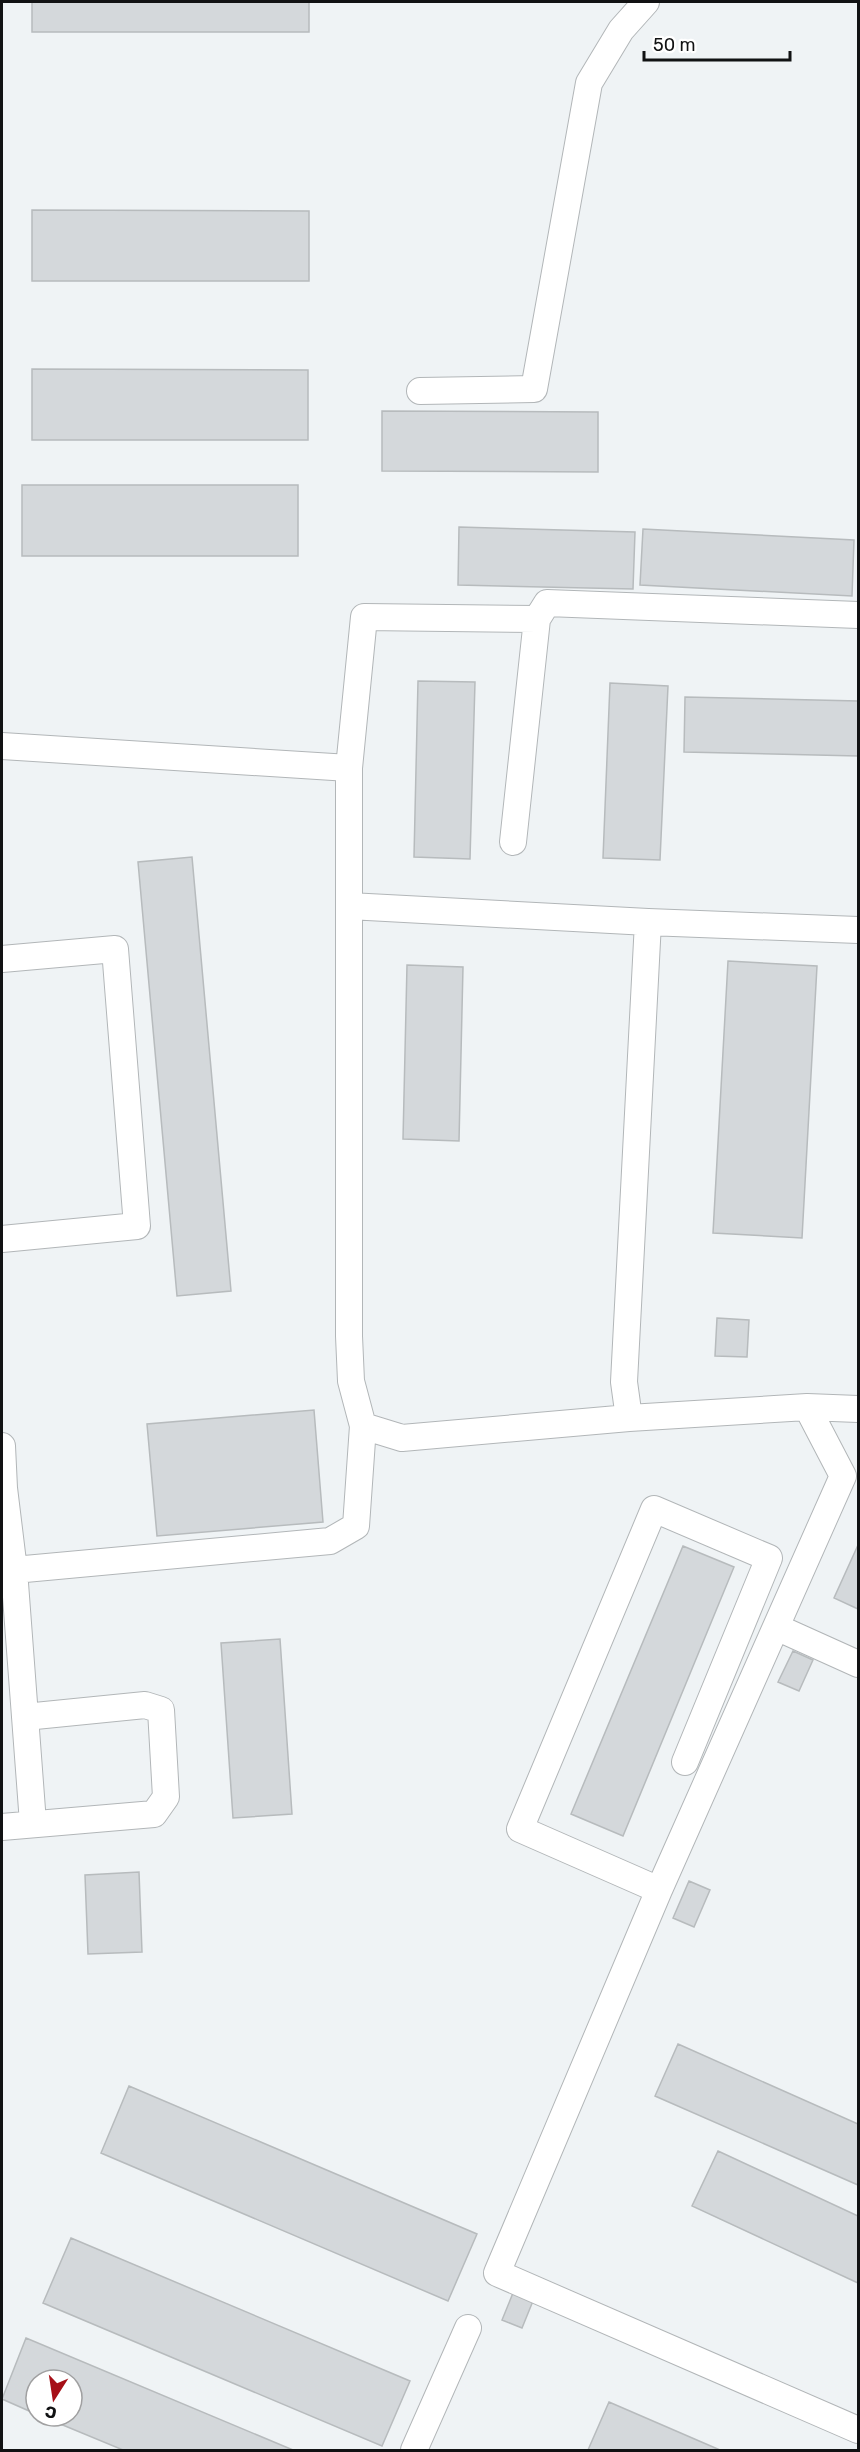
<svg xmlns="http://www.w3.org/2000/svg" width="860" height="2452" font-family="Rubik,sans-serif">
	<style>
		.building { fill: #d4d8db; stroke: #b7bbbd; stroke-width: 1.5 }
		.lines { fill: none; stroke-linecap: round; stroke-linejoin: round }
		.minor-casing { stroke: #b2b6b8; stroke-width: 28 }
		.minor { stroke: #fff; stroke-width: 26 }
	</style>
	<rect width="100%" height="100%" fill="#eff3f5"/>
	<!-- building -->
	<path class="building" d="M32,2H309V32H32Z
		M32,210L309,211V281H32Z
		M32,369L308,370V440H32Z
		M382,411L598,412V472L382,471Z
		M22,485H298V556H22Z
		M459,527L635,532L633,589L458,585Z
		M643,529L854,540L852,596L640,585Z
		M418,681L475,682L470,859L414,857Z
		M610,683L668,686L660,860L603,858Z
		M685,697L858,701V756L684,752Z
		M192,857L231,1291L177,1296L138,862Z
		M728,961L817,966L802,1238L713,1233Z
		M407,965L463,967L459,1141L403,1139Z
		M717,1318L749,1320L747,1357L715,1356Z
		M314,1410L323,1522L157,1536L147,1424Z
		M858,1545V1609L834,1598Z
		M683,1546L734,1567L623,1836L571,1814Z
		M280,1639L292,1814L233,1818L221,1643Z
		M793,1651L813,1660L799,1691L778,1682Z
		M139,1872L142,1952L88,1954L85,1875Z
		M689,1881L710,1890L694,1927L673,1918Z
		M678,2044L858,2124V2185L655,2096Z
		M129,2086L477,2234L448,2301L101,2153Z
		M718,2151L858,2216V2283L692,2206Z
		M71,2238L410,2381L382,2446L43,2303Z
		M513,2293L533,2301L522,2328L502,2320Z
		M26,2338L293,2450H123L41,2416H72V2380H36V2414L2,2399Z
		M609,2402L720,2450H588Z"/>
	<g class="lines">
		<defs>
			<path id="minor" d="M420,391L534,389L589,83L621,30L646,2
				M2,746L349,768V1336L351,1381L363,1426L402,1438L629,1418L807,1407L858,1409
				M349,768L364,617L537,619
				M513,842L537,619L547,603L858,615
				M349,906L648,922L858,930
				M2,959L115,949L137,1226L2,1239
				M807,1407L843,1476L659,1890L497,2273L858,2430
				M629,1418L624,1382L648,922
				M2,1446L4,1488H2
				M4,1488L14,1570L33,1823
				M14,1570L330,1541L356,1526L363,1426
				M776,1627L858,1664
				M2,1827L154,1814L166,1797L161,1710L145,1705L25,1717
				M659,1890L520,1829L654,1509L769,1558L685,1762
				M414,2450L468,2328"/>
		</defs>
		<!-- minor casing -->
		<use href="#minor" class="minor-casing"/>
		<!-- minor -->
		<use href="#minor" class="minor"/>
	</g>
	<!-- border -->
	<rect width="860" height="2452" fill="none" stroke="#111213" stroke-width="6"/>
	<!-- north arrow -->
	<g transform="translate(54 2398) rotate(192)"><circle r="28" fill="#ffffff" stroke="#a0a0a1" stroke-width="1.5"/>
	<path d="M0-4.5L10 22L0 15L-10 22Z" fill="#a60f17"/>
	<text y="-9" font-size="16" font-weight="bold" text-anchor="middle" fill="#111213">С</text>
	</g>
	<!-- scale -->
	<path d="M644 51v9h146v-9" fill="none" stroke="#111213" stroke-width="3"/>
	<text x="653" y="51" font-size="18" fill="#111213" stroke="#ffffff" stroke-width="4.5" paint-order="stroke">50 m</text>
</svg>
